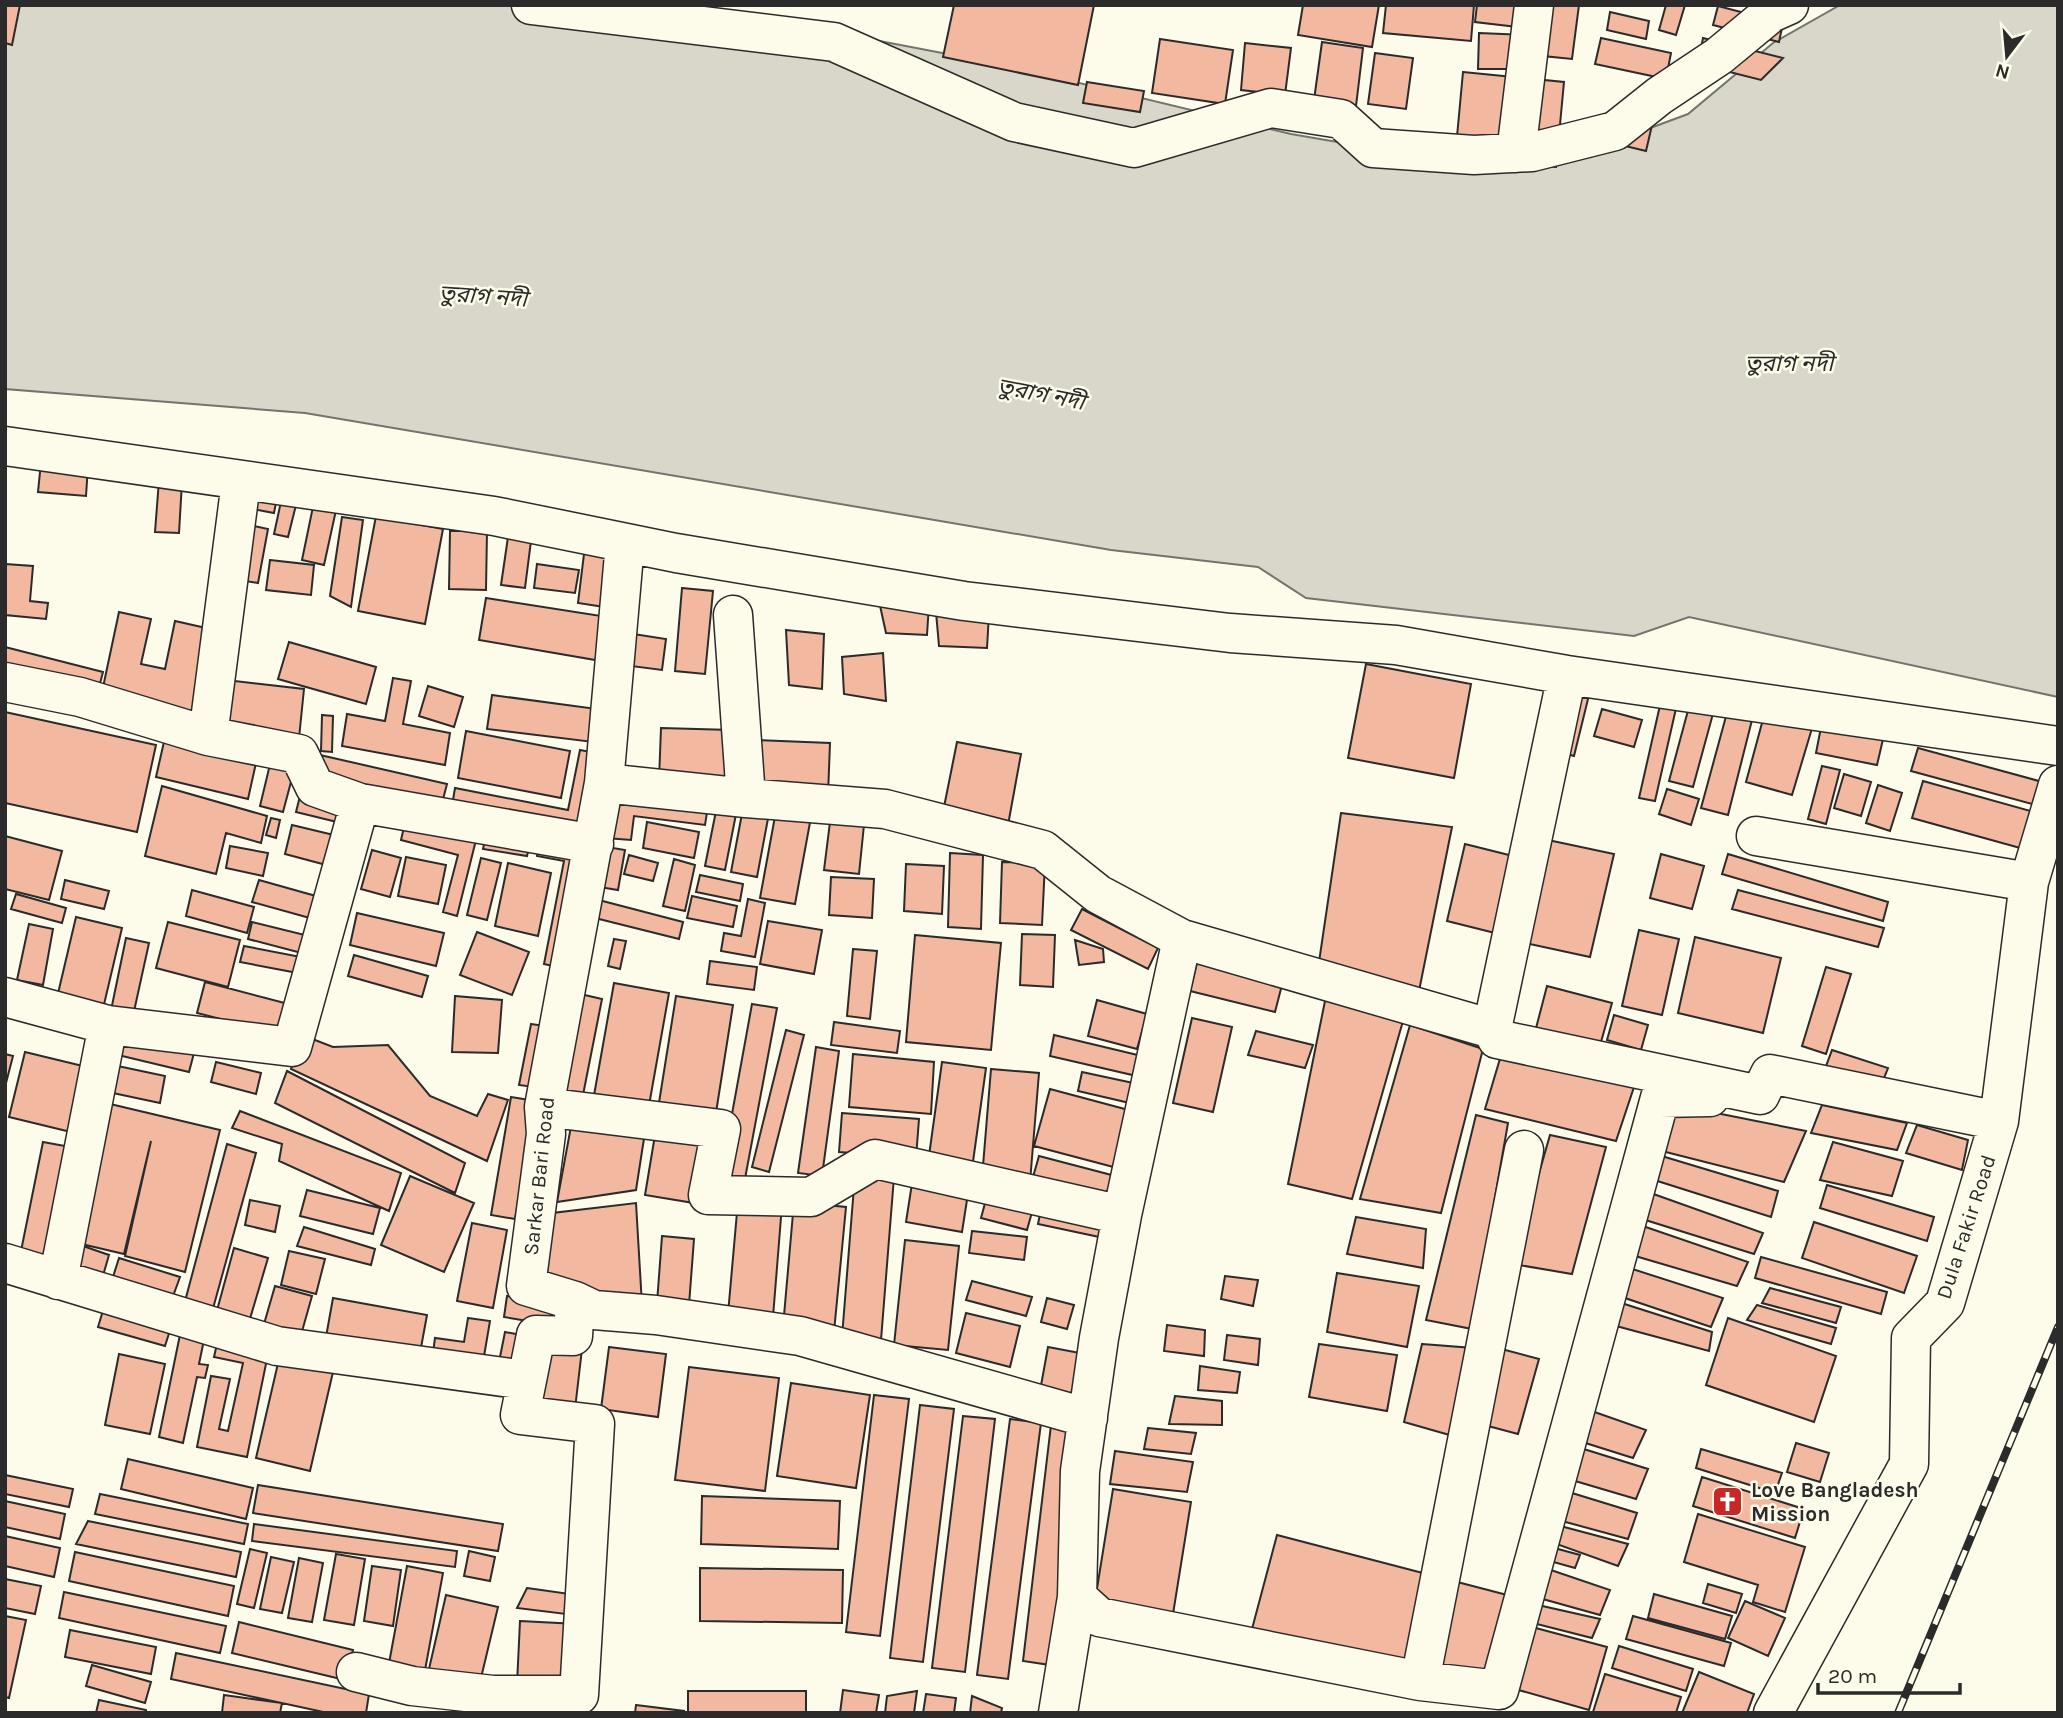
<svg xmlns="http://www.w3.org/2000/svg" width="2063" height="1718" font-family="Karla,'Noto Sans Bengali',sans-serif">
	<style>
		.water { fill: #d8d7c9; stroke: #74746e; stroke-width: 2 }
		.building { fill: #f2b8a0; stroke: #2b2b2b; stroke-width: 2 }
		.lines { fill: none; stroke-linecap: round; stroke-linejoin: round }
		.minor-casing { stroke: #2b2b2b; stroke-width: 41 }
		.minor { stroke: #fdfbea; stroke-width: 38 }
		.rail-casing { stroke: #2b2b2b; stroke-width: 8 }
		.rail { stroke: #fdfbea; stroke-width: 5; stroke-dasharray: 16; stroke-linecap: butt }
		.labels { text-anchor: middle; dominant-baseline: central; stroke-width: 5; stroke-linejoin: round; paint-order: stroke }
		.street-label { font-size: 21px; fill: #2b2b2b; stroke: #fdfbea }
		.poi-label { font-size: 21px; font-weight: bold; fill: #2b2b2b; stroke: #fdfbea; text-anchor: start }
		.water-label { font-size: 23px; font-style: italic; fill: #2b2b2b; stroke: #fdfbea }
	</style>
	<rect width="100%" height="100%" fill="#fdfbea"/>
	<!-- water -->
	<path class="water" d="M5,5H692L1005,65L1291,134L1442,160L1583,153L1688,114L1773,43L1840,5H2058V697L1689,617L1634,636L1306,598L1258,567L1111,550L305,413L5,389Z"/>
	<!-- building -->
	<path class="building" d="M5,5H20L12,45L5,43Z
		M954,5H1094L1078,85L943,57Z
		M1303,5H1379L1372,47L1298,35Z
		M1386,5H1474L1471,41L1383,33Z
		M1477,5H1537L1534,29L1475,22Z
		M1550,5H1579L1572,59L1543,56Z
		M1666,5H1685L1676,35L1659,30Z
		M1718,6L1783,23L1779,42L1713,25Z
		M1610,12L1649,21L1646,39L1607,30Z
		M1479,33L1529,35V69H1478Z
		M1601,38L1671,53L1666,79L1595,64Z
		M1703,38L1783,58L1761,80L1698,64Z
		M1160,39L1233,50L1225,104L1152,93Z
		M1322,42L1363,48L1356,106L1314,100Z
		M1245,43L1291,48L1285,95L1241,90Z
		M1375,53L1413,58L1406,109L1368,104Z
		M1463,72L1564,82L1556,167L1455,158Z
		M1087,82L1144,91L1140,112L1083,103Z
		M1656,108L1646,151L1621,145Z
		M41,462L88,466L86,496L38,492Z
		M159,480L182,482L179,533L155,532Z
		M251,486L278,492L274,513L247,508Z
		M282,497L297,501L288,537L274,534Z
		M315,497L338,501L324,565L302,560Z
		M376,516L443,529L425,624L358,611Z
		M342,517L363,520L351,607L330,596Z
		M244,524L268,529L258,583L234,579Z
		M450,531H487L486,590L449,589Z
		M508,537L531,541L525,588L501,585Z
		M585,546L619,551L611,608L578,603Z
		M270,560L314,565L311,595L266,590Z
		M5,564L33,566L30,601L48,603L46,619L5,615Z
		M537,564L579,570L575,593L534,588Z
		M682,588L713,591L705,674L675,671Z
		M486,598L614,618L607,662L479,640Z
		M879,601L929,604L927,635L886,633Z
		M119,612L151,619L141,664L165,669L175,621L215,630L197,713L102,692Z
		M936,612L989,614L987,648L939,646Z
		M786,630L824,634L822,689L789,685Z
		M627,633L666,639L662,670L623,665Z
		M289,642L376,667L366,704L278,679Z
		M5,647L103,672L97,695L5,672Z
		M883,653L886,701L844,694L842,657Z
		M1366,664L1471,684L1454,778L1348,758Z
		M393,678L411,681L403,724L450,733L445,765L342,746L347,714L385,721Z
		M226,680L304,689L299,738L221,729Z
		M428,686L463,697L454,727L419,716Z
		M1574,687L1590,691L1574,756L1559,752Z
		M492,695L597,709L593,742L487,729Z
		M1661,701L1677,704L1655,801L1639,798Z
		M1690,703L1714,710L1693,787L1669,781Z
		M1602,709L1642,720L1634,747L1594,736Z
		M1728,709L1753,716L1728,815L1701,808Z
		M5,712L156,745L137,832L5,803Z
		M1765,712L1813,725L1792,795L1746,782Z
		M322,715L333,716L332,752L321,751Z
		M1822,722L1884,735L1877,765L1816,753Z
		M661,728L732,730L731,783L659,780Z
		M466,731L570,751L561,798L458,778Z
		M166,733L258,754L248,799L156,777Z
		M758,740L830,743L828,795L756,792Z
		M957,742L1021,754L1008,825L943,812Z
		M1918,748L2050,784L2043,807L1911,771Z
		M580,750L601,754L586,833L452,806L455,788L568,810Z
		M320,755L447,784L441,807L315,778Z
		M272,756L296,763L283,812L260,806Z
		M1822,766L1840,770L1826,824L1808,819Z
		M1844,774L1871,782L1861,816L1834,808Z
		M1923,781L2041,814L2031,851L1912,818Z
		M1878,785L1902,793L1890,831L1866,823Z
		M162,786L267,816L261,843L226,833L216,874L145,856Z
		M612,789L709,800L705,825L634,816L631,840L606,838Z
		M1667,789L1699,799L1691,825L1659,814Z
		M301,792L342,802L337,822L296,812Z
		M718,801L738,804L725,870L705,866Z
		M744,803L770,808L757,877L731,872Z
		M776,811L811,817L795,904L760,898Z
		M1341,813L1452,827L1419,991L1319,962Z
		M271,818L280,820L276,838L266,835Z
		M406,818L477,836L457,916L443,912L458,855L401,840Z
		M647,822L699,832L694,858L643,848Z
		M830,822L864,825L859,874L824,870Z
		M292,825L338,836L330,866L285,854Z
		M487,830L531,839L527,856L483,849Z
		M5,836L62,851L49,900L5,889Z
		M539,838L585,847L561,968L544,964L564,861L537,856Z
		M1548,840L1614,854L1590,957L1525,943Z
		M1465,844L1513,856L1495,933L1447,921Z
		M230,846L268,853L263,876L226,868Z
		M601,846L625,850L618,890L593,886Z
		M372,850L401,858L390,897L361,889Z
		M950,853L983,855L981,929L948,927Z
		M1661,854L1704,866L1692,909L1650,898Z
		M1728,854L1888,902L1883,921L1722,874Z
		M629,855L658,863L653,881L624,874Z
		M406,857L446,865L438,904L398,896Z
		M481,858L501,863L487,920L467,915Z
		M674,859L695,865L685,911L663,906Z
		M1002,862L1045,863L1042,925L1000,923Z
		M508,863L551,873L538,936L495,926Z
		M906,864L944,866L942,914L904,911Z
		M700,875L743,884L740,901L696,892Z
		M831,877L874,879L872,918L829,915Z
		M65,880L109,891L104,909L61,899Z
		M259,880L323,898L317,920L252,902Z
		M192,890L254,907L247,933L186,916Z
		M1738,890L1884,928L1878,947L1732,909Z
		M16,894L66,908L62,923L11,909Z
		M692,896L737,906L733,927L687,918Z
		M595,899L683,922L679,939L591,917Z
		M748,899L765,903L755,957L721,951L724,933L741,936Z
		M1082,909L1158,948L1148,969L1071,930Z
		M357,913L444,933L436,966L350,945Z
		M76,917L122,928L102,1013L56,1002Z
		M768,921L822,930L814,974L760,964Z
		M168,922L240,940L228,987L156,968Z
		M252,922L317,938L313,956L248,939Z
		M29,924L53,929L43,985L17,980Z
		M1639,930L1679,939L1662,1015L1622,1006Z
		M477,932L529,952L512,995L460,975Z
		M1022,934L1055,935L1053,987L1020,985Z
		M915,935L1001,943L991,1050L906,1042Z
		M1695,937L1781,958L1763,1033L1678,1013Z
		M126,938L149,943L131,1025L109,1020Z
		M614,939L626,941L620,969L608,966Z
		M1075,940L1103,949L1104,962L1079,965Z
		M244,946L306,958L303,974L240,962Z
		M853,949L877,951L870,1019L847,1016Z
		M354,955L428,976L422,997L348,976Z
		M1199,955L1284,977L1275,1012L1190,991Z
		M710,961L757,967L754,990L707,984Z
		M1826,967L1851,974L1826,1054L1802,1046Z
		M205,982L296,1006L288,1036L197,1013Z
		M614,983L669,993L648,1111L593,1101Z
		M1547,986L1612,1003L1599,1049L1535,1032Z
		M576,993L602,999L582,1100L555,1095Z
		M455,996L502,1000L498,1053L452,1052Z
		M676,996L733,1005L715,1119L658,1109Z
		M1326,996L1403,1021L1352,1199L1288,1184Z
		M1097,1000L1147,1014L1137,1049L1088,1036Z
		M752,1004L777,1008L744,1184L720,1180Z
		M1614,1015L1648,1025L1641,1050L1607,1040Z
		M1192,1018L1232,1027L1213,1112L1173,1103Z
		M834,1022L900,1031L897,1053L831,1045Z
		M531,1024L552,1027L540,1088L519,1085Z
		M1410,1025L1483,1049L1441,1213L1360,1199Z
		M786,1030L804,1035L769,1172L752,1167Z
		M1256,1031L1313,1045L1305,1068L1248,1055Z
		M302,1035L333,1047L388,1045L430,1096L477,1116L488,1094L508,1100L487,1161L291,1069Z
		M1054,1035L1146,1057L1141,1077L1050,1056Z
		M122,1036L194,1053L189,1072L118,1055Z
		M816,1047L839,1051L822,1176L798,1173Z
		M1832,1050L1888,1068L1880,1088L1825,1069Z
		M25,1052L91,1068L75,1133L9,1117Z
		M1502,1052L1636,1081L1616,1141L1485,1109Z
		M5,1054L13,1056L5,1087Z
		M853,1054L934,1062L931,1114L849,1107Z
		M216,1062L261,1073L256,1094L211,1082Z
		M942,1062L986,1068L972,1169L928,1163Z
		M113,1065L165,1076L160,1103L108,1092Z
		M991,1069L1039,1073L1030,1182L982,1178Z
		M287,1071L465,1163L455,1193L275,1103Z
		M1082,1072L1138,1084L1134,1104L1078,1091Z
		M1050,1089L1136,1112L1121,1169L1034,1146Z
		M511,1097L536,1101L515,1219L491,1215Z
		M106,1103L220,1130L185,1272L125,1256L151,1141L124,1254L73,1242Z
		M1666,1103L1806,1131L1784,1182L1654,1149Z
		M1822,1105L1907,1123L1897,1150L1811,1133Z
		M240,1111L401,1173L389,1211L279,1161L282,1144L232,1128Z
		M842,1113L919,1119L916,1158L839,1152Z
		M1476,1115L1508,1123L1472,1329L1426,1320Z
		M572,1121L645,1132L636,1190L557,1202Z
		M1917,1125L1968,1140L1962,1170L1906,1153Z
		M656,1129L711,1139L700,1204L645,1195Z
		M1550,1135L1606,1147L1572,1274L1513,1264Z
		M43,1142L76,1148L53,1258L21,1251Z
		M1833,1142L1903,1161L1892,1196L1820,1180Z
		M227,1144L256,1153L212,1312L184,1305Z
		M1655,1154L1778,1191L1771,1217L1648,1178Z
		M1039,1156L1123,1178L1117,1200L1033,1177Z
		M855,1174L894,1177L881,1340L842,1337Z
		M410,1176L474,1203L444,1272L381,1245Z
		M913,1177L969,1187L962,1232L906,1222Z
		M1827,1185L1934,1217L1927,1241L1820,1208Z
		M307,1190L380,1208L373,1234L300,1216Z
		M1645,1191L1763,1233L1754,1254L1639,1218Z
		M988,1192L1034,1205L1027,1230L981,1218Z
		M250,1200L280,1206L275,1232L245,1225Z
		M738,1201L782,1205L773,1317L728,1314Z
		M794,1202L846,1207L834,1332L783,1327Z
		M636,1203L642,1305L548,1284L544,1214Z
		M1042,1204L1107,1217L1104,1238L1038,1224Z
		M1356,1217L1426,1229L1423,1268L1347,1254Z
		M1814,1222L1917,1256L1904,1293L1802,1258Z
		M472,1223L507,1230L493,1308L457,1301Z
		M1634,1223L1748,1262L1737,1286L1625,1253Z
		M304,1227L375,1249L371,1265L297,1246Z
		M972,1231L1027,1237L1024,1260L969,1253Z
		M662,1236L694,1239L689,1305L657,1303Z
		M905,1240L959,1246L948,1350L894,1345Z
		M83,1246L109,1255L102,1279L76,1271Z
		M234,1248L268,1258L249,1322L216,1314Z
		M289,1251L325,1259L316,1294L281,1285Z
		M1761,1257L1887,1292L1881,1314L1755,1278Z
		M119,1258L180,1277L172,1299L112,1280Z
		M1623,1266L1723,1298L1711,1327L1616,1295Z
		M1337,1273L1419,1286L1407,1347L1327,1332Z
		M1225,1276L1258,1280L1253,1306L1221,1299Z
		M972,1281L1032,1297L1026,1316L966,1300Z
		M275,1286L312,1296L301,1335L264,1324Z
		M1770,1288L1841,1307L1836,1323L1762,1303Z
		M507,1296L568,1305L564,1327L504,1317Z
		M333,1298L427,1315L420,1353L326,1337Z
		M1047,1298L1074,1305L1067,1329L1041,1322Z
		M1612,1300L1712,1332L1709,1351L1605,1323Z
		M105,1304L172,1324L165,1346L98,1327Z
		M1757,1305L1836,1328L1831,1344L1747,1320Z
		M966,1313L1020,1326L1010,1367L956,1353Z
		M468,1318L490,1321L482,1368L432,1360L435,1338L464,1342Z
		M1728,1318L1836,1356L1814,1422L1706,1385Z
		M182,1325L206,1330L199,1364L208,1365L205,1378L197,1377L183,1443L159,1437Z
		M1167,1325L1205,1330L1204,1356L1164,1351Z
		M505,1332L527,1336L521,1372L498,1367Z
		M1227,1335L1260,1339L1258,1365L1224,1360Z
		M217,1344L268,1354L247,1457L197,1447L211,1376L230,1379L219,1429L228,1431L243,1363L214,1357Z
		M544,1344L582,1349L575,1409L537,1405Z
		M1319,1344L1397,1355L1387,1411L1309,1397Z
		M1422,1344L1473,1348L1453,1436L1404,1422Z
		M609,1347L666,1354L658,1417L601,1409Z
		M1048,1347L1080,1353L1072,1397L1040,1391Z
		M1494,1347L1539,1359L1518,1434L1473,1422Z
		M119,1354L165,1364L150,1434L105,1425Z
		M279,1359L333,1372L310,1471L256,1458Z
		M1200,1366L1240,1372L1237,1393L1198,1390Z
		M689,1367L779,1378L765,1491L675,1480Z
		M791,1383L870,1395L856,1488L777,1476Z
		M874,1395L909,1399L880,1636L846,1632Z
		M1175,1396L1222,1401V1425L1169,1424Z
		M920,1405L954,1409L923,1662L890,1658Z
		M1586,1409L1646,1430L1633,1458L1576,1440Z
		M963,1416L995,1419L965,1672L932,1668Z
		M1010,1419L1041,1423L1008,1679L977,1675Z
		M1051,1425L1079,1428L1050,1665L1023,1661Z
		M1148,1428L1196,1433L1191,1454L1144,1449Z
		M1796,1443L1829,1453L1820,1482L1787,1472Z
		M1574,1446L1648,1469L1636,1499L1565,1478Z
		M1701,1449L1782,1473L1775,1493L1696,1468Z
		M1115,1451L1193,1462L1187,1492L1110,1484Z
		M128,1459L253,1488L246,1519L121,1489Z
		M5,1475L73,1489L69,1507L5,1494Z
		M1702,1477L1804,1509L1795,1538L1693,1506Z
		M258,1485L503,1524L498,1551L253,1513Z
		M1113,1489L1191,1502L1173,1614L1095,1601Z
		M1559,1489L1637,1513L1628,1539L1551,1518Z
		M100,1494L248,1524L244,1544L95,1514Z
		M702,1496L840,1501L838,1549L701,1544Z
		M5,1501L65,1514L60,1539L5,1527Z
		M1698,1514L1805,1547L1785,1612L1753,1602L1758,1585L1684,1562Z
		M88,1521L241,1552L236,1577L76,1544Z
		M254,1524L457,1551L455,1567L252,1541Z
		M1553,1524L1628,1544L1618,1566L1548,1541Z
		M1277,1535L1511,1596L1489,1681L1252,1629Z
		M5,1536L60,1548L54,1577L5,1566Z
		M1547,1546L1580,1555L1575,1568L1539,1558Z
		M250,1549L267,1553L254,1608L237,1604Z
		M469,1551L495,1557L490,1581L464,1576Z
		M75,1552L234,1586L228,1616L69,1581Z
		M336,1554L365,1559L354,1625L324,1620Z
		M271,1557L294,1562L282,1613L260,1609Z
		M299,1558L323,1563L312,1622L288,1618Z
		M372,1566L401,1570L393,1626L364,1621Z
		M407,1566L443,1573L423,1681L387,1674Z
		M1542,1567L1610,1590L1600,1615L1532,1596Z
		M700,1568L843,1570L842,1623L700,1621Z
		M5,1579L41,1586L35,1614L5,1608Z
		M1708,1584L1742,1594L1736,1613L1703,1603Z
		M527,1588L577,1595L574,1615L517,1608Z
		M64,1592L226,1626L220,1653L59,1618Z
		M1654,1594L1732,1616L1725,1639L1648,1618Z
		M446,1595L498,1607L480,1682L429,1669Z
		M1745,1601L1785,1618L1768,1656L1728,1638Z
		M1529,1603L1600,1619L1592,1638L1525,1621Z
		M5,1616L26,1620L9,1698L5,1697Z
		M1633,1616L1731,1643L1724,1666L1626,1639Z
		M520,1621L577,1624L573,1687L517,1684Z
		M239,1622L353,1650L345,1680L232,1653Z
		M1532,1627L1607,1647L1589,1710L1515,1689Z
		M70,1630L156,1647L151,1674L65,1657Z
		M1619,1646L1693,1669L1686,1691L1612,1668Z
		M176,1653L369,1694L366,1713H328L171,1679Z
		M92,1665L151,1682L145,1703L86,1686Z
		M1699,1672L1754,1694L1747,1713H1682Z
		M1605,1674L1681,1697L1676,1713L1593,1712Z
		M843,1690L879,1695L876,1713H840Z
		M688,1691H806V1713H688Z
		M917,1691L914,1713H885L887,1696Z
		M926,1694L956,1698L954,1713H923Z
		M224,1695L282,1703L280,1713H222Z
		M972,1696L1002,1708L1001,1713H970Z
		M99,1700L146,1710V1713H96Z
		M636,1705L684,1711V1713H635Z"/>
	<g class="lines">
		<defs>
			<path id="minor" d="M531,5L834,42L1014,122L1134,148L1271,108L1341,119L1373,148L1474,155L1532,152L1615,131L1659,96L1719,56L1771,13L1789,5
				M1516,153L1534,5
				M5,446L494,516L676,553L964,601L1230,633L1396,645L1567,675L2058,746
				M5,682L80,697L208,736L241,482
				M604,783L625,543
				M746,798L885,809L1043,850L1098,894L1182,939L1492,1029L1497,1039L1760,1095L1770,1074L1999,1121
				M360,803L594,844
				M1756,836L2029,882
				M5,997L108,1025
				M1492,1029L1567,675
				M544,1107L721,1129L708,1195L811,1197L875,1159L1122,1215
				M5,1263L277,1346L525,1380
				M58,1280L108,1025L292,1047L360,803L315,787L299,754L208,736
				M575,1301L594,1310L656,1315L800,1336L1088,1418
				M1077,1597L1099,1617L1420,1681L1524,1150
				M356,1672L412,1686L493,1695
				M1420,1681L1499,1690L1660,1098L1710,1097
				M490,1713L493,1695H579L595,1424L520,1415L536,1335L573,1336L575,1301L526,1286L546,1134L544,1107L604,783L746,798L733,615
				M1058,1713L1077,1597L1080,1471L1099,1338L1122,1215L1182,939
				M1773,1713L1909,1464L1911,1338L1945,1303L1999,1121L2029,882L2058,785"/>
		</defs>
		<!-- minor casing -->
		<use href="#minor" class="minor-casing"/>
		<!-- minor -->
		<use href="#minor" class="minor"/>
		<defs>
			<path id="rail" d="M1898,1713L2058,1327"/>
		</defs>
		<!-- rail casing -->
		<use href="#rail" class="rail-casing"/>
		<!-- rail -->
		<use href="#rail" class="rail"/>
	</g>
	<!-- icons -->
	<defs>
		<symbol id="church-square" viewBox="-11 -11 22 22"><rect x="-9" y="-9" width="18" height="18" rx="4" fill="#c62828" stroke="#fdfbea"/><path d="M-1.2-6h2.4v3.5h3.3v2.4h-3.3V6h-2.4V-.1h-3.3v-2.4h3.3Z" fill="#fff"/></symbol>
	</defs>
	<g fill-rule="evenodd">
		<use href="#church-square" x="1710" y="1484" width="35" height="35"/>
	</g>
	<g class="labels">
		<!-- street labels -->
		<g class="street-label">
			<text transform="translate(539 1176) rotate(-84)">Sarkar Bari Road</text>
			<text transform="translate(1966 1227) rotate(-72)">Dula Fakir Road</text>
		</g>
		<!-- poi labels -->
		<g class="poi-label">
			<text x="1751" y="1490">Love Bangladesh<tspan x="1751" dy="24">Mission</tspan></text>
		</g>
		<!-- water labels -->
		<g class="water-label">
			<text transform="translate(483 296) rotate(4)">তুরাগ নদী</text>
			<text x="1789" y="363">তুরাগ নদী</text>
			<text transform="translate(1041 394) rotate(11)">তুরাগ নদী</text>
		</g>
	</g>
	<!-- border -->
	<rect width="2063" height="1718" fill="none" stroke="#2b2b2b" stroke-width="14"/>
	<!-- north arrow -->
	<g transform="translate(2007 56) rotate(196)" stroke="#fdfbea" stroke-width="5" paint-order="stroke">
	<path d="M0-5L12 26L0 18L-12 26Z" fill="#2b2b2b"/>
	<text y="-10" font-size="19" font-weight="bold" text-anchor="middle" fill="#2b2b2b">N</text>
	</g>
	<!-- scale -->
	<path d="M1818 1683v10h142v-10" fill="none" stroke="#2b2b2b" stroke-width="3.5"/>
	<text x="1828" y="1683" font-size="21" fill="#2b2b2b" stroke="#fdfbea" stroke-width="5" paint-order="stroke">20 m</text>
</svg>
